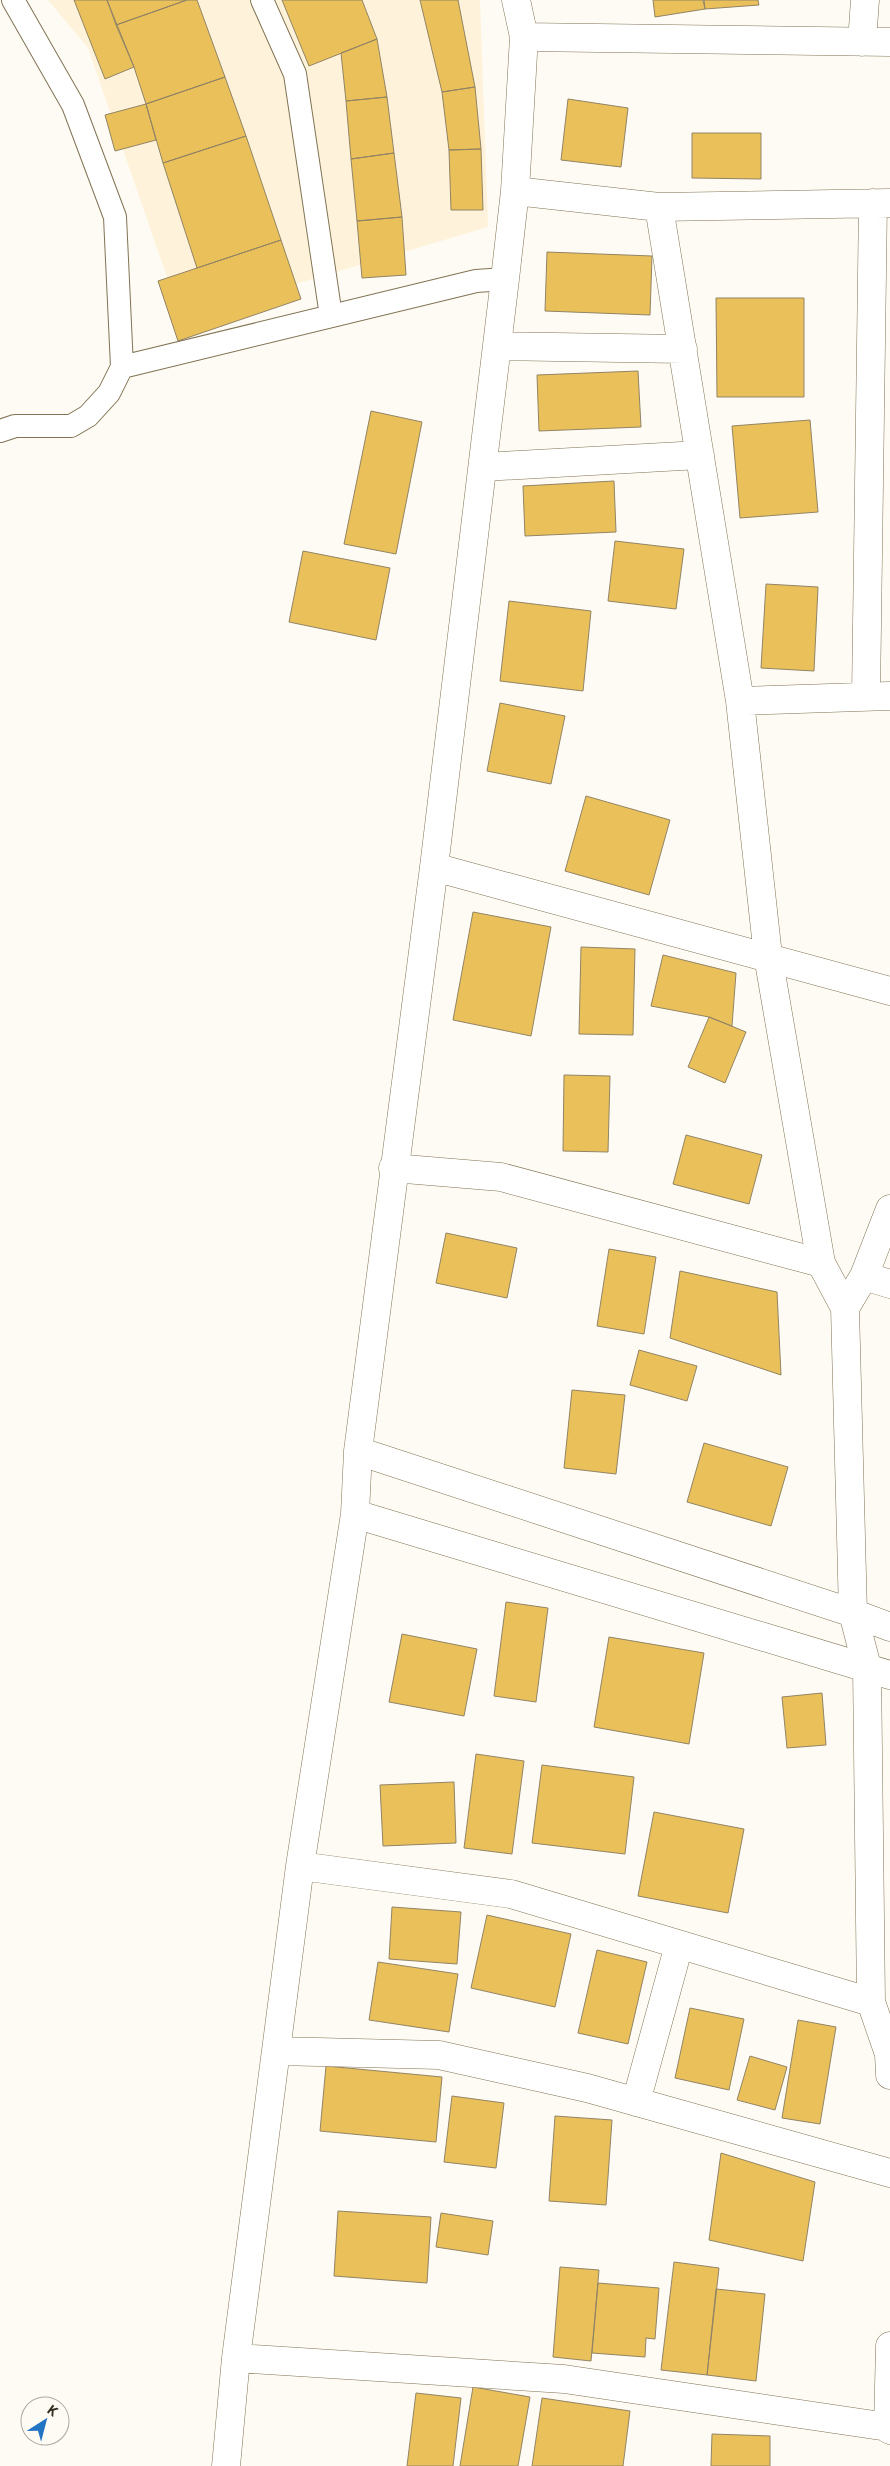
<svg xmlns="http://www.w3.org/2000/svg" width="890" height="2466" font-family="Barlow,sans-serif">
	<style>
		.built { fill: #fef3da }
		.building { fill: #eac05a; stroke: #928464 }
		.lines { fill: none; stroke-linecap: round; stroke-linejoin: round }
		.lane-casing { stroke: #817354; stroke-width: 24 }
		.street-casing { stroke: #817354; stroke-width: 29 }
		.lane { stroke: #fff; stroke-width: 22 }
		.street { stroke: #fff; stroke-width: 28 }
	</style>
	<rect width="100%" height="100%" fill="#fefbf4"/>
	<!-- built -->
	<path class="built" d="M48,0H480L488,227L181,318L88,48Z"/>
	<!-- building -->
	<path class="building" d="M74,0H107L134,67L105,79Z
		M107,0H187L116,25Z
		M187,0H197L225,77L146,104L134,67L116,25Z
		M282,0H362L377,39L309,66Z
		M420,0H458L475,87L442,92Z
		M653,0H703L705,9L655,17Z
		M704,0H758L759,5L705,9Z
		M377,39L387,97L346,101L341,53Z
		M225,77L246,136L163,163L146,104Z
		M475,87L481,149L449,150L442,92Z
		M387,97L394,153L351,159L346,101Z
		M568,99L628,108L621,167L561,160Z
		M146,104L156,140L115,151L105,115Z
		M692,133H761V179L692,178Z
		M246,136L281,240L197,268L163,163Z
		M481,149L483,210H451L449,150Z
		M394,153L402,217L357,221L351,159Z
		M402,217L406,275L362,278L357,221Z
		M281,240L301,299L178,341L158,281Z
		M547,252L652,256L650,315L545,311Z
		M716,298H804V397H717Z
		M638,371L641,427L539,431L537,375Z
		M371,411L422,422L396,554L344,544Z
		M810,420L818,512L740,518L732,426Z
		M614,481L616,532L525,536L523,486Z
		M615,541L684,549L676,609L608,601Z
		M303,551L390,568L376,640L289,622Z
		M766,584L818,587L814,671L761,668Z
		M509,601L591,611L583,691L500,681Z
		M500,703L565,716L551,784L487,771Z
		M586,796L670,820L649,895L565,871Z
		M473,912L551,927L531,1036L453,1020Z
		M581,947L635,949L633,1035L579,1034Z
		M663,955L736,973L732,1026L709,1017L651,1006Z
		M709,1017L746,1032L725,1083L688,1067Z
		M564,1075L610,1076L608,1152L563,1151Z
		M686,1135L762,1155L749,1204L673,1184Z
		M446,1233L517,1248L507,1298L436,1283Z
		M609,1249L656,1257L644,1334L597,1326Z
		M680,1271L777,1292L781,1375L670,1338Z
		M639,1350L697,1366L687,1401L630,1385Z
		M572,1390L625,1395L616,1474L564,1468Z
		M704,1443L788,1467L771,1526L687,1502Z
		M506,1602L548,1608L536,1702L494,1696Z
		M402,1634L477,1649L464,1716L389,1702Z
		M609,1637L704,1653L689,1744L594,1727Z
		M822,1693L826,1745L787,1748L782,1697Z
		M476,1754L524,1761L512,1854L464,1848Z
		M542,1765L634,1777L625,1854L532,1843Z
		M454,1782L456,1843L383,1846L380,1785Z
		M654,1812L744,1829L728,1913L638,1896Z
		M392,1907L461,1912L457,1964L389,1959Z
		M487,1915L571,1934L555,2007L471,1988Z
		M597,1950L647,1962L628,2044L578,2033Z
		M378,1962L458,1974L449,2032L369,2020Z
		M690,2008L744,2019L729,2090L675,2078Z
		M798,2020L836,2027L820,2124L782,2118Z
		M750,2056L787,2067L775,2110L737,2100Z
		M326,2066L442,2077L436,2142L320,2131Z
		M452,2096L504,2103L496,2168L444,2162Z
		M555,2116L612,2120L606,2205L549,2201Z
		M721,2153L815,2182L803,2261L709,2240Z
		M338,2211L431,2217L427,2283L334,2276Z
		M441,2213L493,2221L488,2255L436,2247Z
		M674,2262L719,2268L707,2375L661,2370Z
		M560,2267L599,2270L591,2361L553,2357Z
		M598,2283L659,2288L655,2339L646,2338L645,2357L592,2353Z
		M716,2289L765,2294L756,2381L707,2375Z
		M473,2387L530,2397L518,2466H460Z
		M416,2393L461,2398L453,2466H407Z
		M542,2398L630,2411L623,2466H532Z
		M712,2434L770,2436V2466H711Z"/>
	<g class="lines">
		<defs>
			<path id="lane" d="M262,0L295,74L331,316
				M122,367L476,281L505,279
				M0,431L15,426H71L88,416L109,393L122,367L115,217L73,105L13,0"/>
			<path id="street" d="M524,37L890,42
				M862,42L865,0
				M515,191L659,207L890,203
				M659,207L740,701L768,956L821,1263L845,1308L853,1613L867,1667L871,2002L889,2054L890,2075
				M497,346L683,349
				M483,467L700,455
				M866,696L873,203
				M740,701L890,696
				M434,867L890,991
				M393,1168L501,1177L821,1263
				M864,1276L890,1284
				M845,1308L864,1276L890,1209
				M358,1451L853,1613L890,1627
				M355,1514L890,1675
				M300,1866L511,1894L871,2002
				M277,2051L439,2055L587,2088L890,2173
				M636,2102L679,1945
				M890,2346L888,2427L890,2430
				M236,2358L564,2379L888,2427
				M226,2466L236,2358L300,1866L355,1514L358,1451L434,867L505,279L515,191L524,37L516,0"/>
		</defs>
		<!-- lane casing -->
		<use href="#lane" class="lane-casing"/>
		<!-- street casing -->
		<use href="#street" class="street-casing"/>
		<!-- lane -->
		<use href="#lane" class="lane"/>
		<!-- street -->
		<use href="#street" class="street"/>
	</g>
	<!-- north arrow -->
	<g transform="translate(45 2421) rotate(36)"><circle r="24" fill="#fefbf4" stroke="#ada99f"/>
	<path d="M0-4L9 19L0 12L-9 19Z" fill="#2375c3"/>
	<text y="-8" font-size="14" font-weight="bold" text-anchor="middle" fill="#332e20">K</text>
	</g>
</svg>
